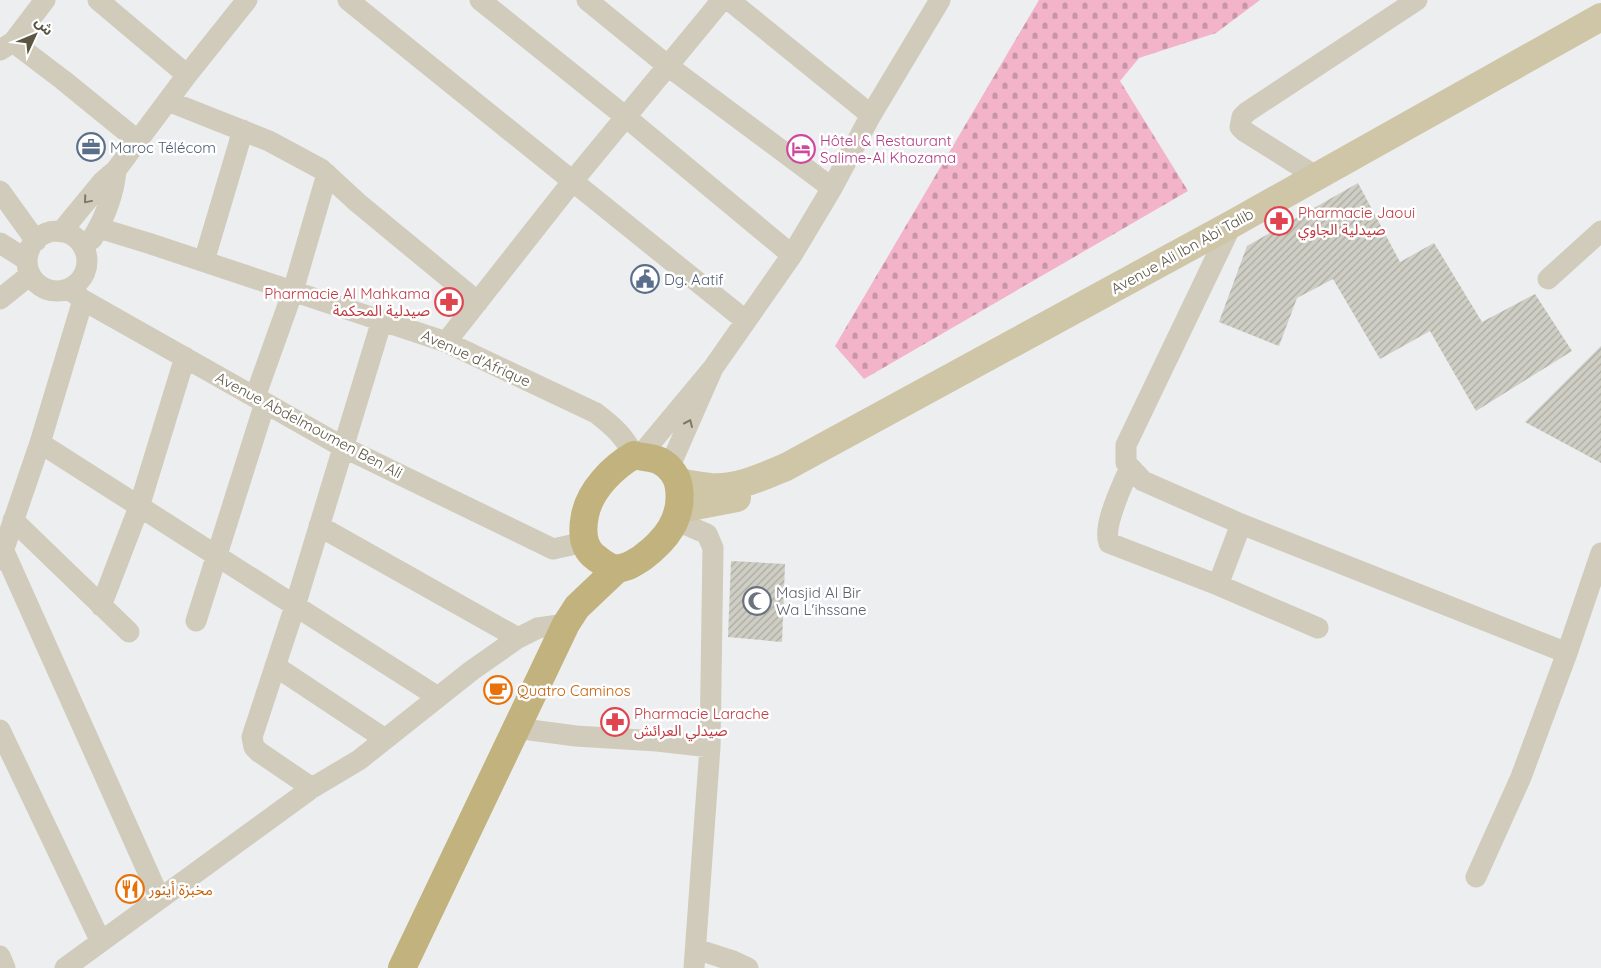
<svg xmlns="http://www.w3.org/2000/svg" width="1601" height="968" font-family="Quicksand,'Noto Sans Arabic',sans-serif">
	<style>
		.cemetery { fill: url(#cemetery-stones) }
		.building { fill: url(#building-hatch) }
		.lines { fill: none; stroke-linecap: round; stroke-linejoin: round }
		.minor { stroke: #d0cbbb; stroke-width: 21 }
		.major { stroke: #cfc6a8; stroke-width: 28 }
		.highway { stroke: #c1b27e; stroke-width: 28 }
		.oneway { stroke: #7e7867 }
		.labels { text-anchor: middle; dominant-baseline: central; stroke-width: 5; stroke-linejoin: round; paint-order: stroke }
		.hotel-label { font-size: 15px; fill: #b23c85; stroke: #fff; text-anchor: start }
		.service-label { font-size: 15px; fill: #4e5e75; stroke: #fff; text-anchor: start }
		.health-label { font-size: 15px; fill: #be3a42; stroke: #fff; text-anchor: start }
		.street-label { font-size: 15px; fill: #5b5543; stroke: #fff }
		.worship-label { font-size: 15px; fill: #5b616d; stroke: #fff; text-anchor: start }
		.food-label { font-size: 15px; fill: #c56008; stroke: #fff; text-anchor: start }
	</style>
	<defs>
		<pattern id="cemetery-stones" width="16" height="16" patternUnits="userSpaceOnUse" patternTransform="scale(1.25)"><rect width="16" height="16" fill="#f3b4ca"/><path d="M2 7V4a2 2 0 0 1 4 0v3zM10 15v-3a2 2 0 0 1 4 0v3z" fill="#c895a6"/></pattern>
		<pattern id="building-hatch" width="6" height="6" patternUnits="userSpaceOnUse" patternTransform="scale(1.25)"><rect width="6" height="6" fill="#cfcec5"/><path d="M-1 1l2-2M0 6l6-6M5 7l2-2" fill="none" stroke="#abaaa2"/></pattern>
	</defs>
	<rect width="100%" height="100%" fill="#eceeef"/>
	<!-- cemetery -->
	<path class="cemetery" d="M1039,0H1260L1216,33L1139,58L1120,81L1188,191L864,379L835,346Z"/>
	<!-- building -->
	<path class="building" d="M1358,183L1400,262L1434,243L1482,322L1535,294L1572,351L1476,411L1430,331L1380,359L1333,279L1297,298L1279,346L1219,322L1247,246Z
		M1601,346V463L1525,422Z
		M731,561L785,564L782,642L728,637Z"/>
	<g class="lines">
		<!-- minor -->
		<path class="minor" d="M98,0L187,75
			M348,0L746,321
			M480,0L627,118L792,255
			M587,0L668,66L832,188
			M729,0L871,115
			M13,42L45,0
			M0,50L13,42L63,80L138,141
			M168,101L269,141L321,169L358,203L478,302
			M1317,177L1244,131L1240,127L1242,117L1247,112L1417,0
			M0,191L36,241
			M1232,224L1126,445V463L1143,481L1241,524L1567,653
			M99,228L148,243L446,342L596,413C614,427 623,435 634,455
			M27 261a30 30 0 1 1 60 0a30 30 0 1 1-60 0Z
			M61,232L103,181L116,170L187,75L247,0
			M92,239C104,219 114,194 116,170
			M0,243L27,260
			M204,261L243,130
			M1548,279L1601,231
			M69,289L83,300L343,447L553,549L585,542
			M0,299L30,275
			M446,342L572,182L722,0
			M713,368L792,255L832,188L871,115L940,0
			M255,397L293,291L327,174
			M40,443L438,697
			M639,457L713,368L669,468
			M1130,467C1123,485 1102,525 1109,543L1218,585L1318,628
			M13,520L129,632
			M675,520L707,534L713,548L710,747L694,968
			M319,526L518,638
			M3,549L160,899
			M0,560L40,443L83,300
			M1218,585L1241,524
			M101,606L139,507L185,357
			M196,621L265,403
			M275,666L385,739
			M515,728L576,736L657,741L710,747
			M0,730L101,942
			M312,788L259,752L254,747L252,737L295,606L382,320
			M1476,877L1521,777L1567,653L1601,553
			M696,949L733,961L748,968
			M0,956L5,968
			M65,968L312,788L359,760L471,671L518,638L538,628L566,624"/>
		<!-- major -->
		<path class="major" d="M679,482C689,484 700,486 710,487C737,489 762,477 786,467L1232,224L1601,17
			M680,509L737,498"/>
		<!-- highway -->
		<path class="highway" d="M634,455C643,458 653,457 660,461C670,466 678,477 679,488C683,519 666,540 642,558C634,563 625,570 614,568C607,567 601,561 595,557C582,547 582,530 585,515C590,490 613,467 634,455Z
			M402,968L566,624L577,607L617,569"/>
	</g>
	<!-- one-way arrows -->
	<defs><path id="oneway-chevron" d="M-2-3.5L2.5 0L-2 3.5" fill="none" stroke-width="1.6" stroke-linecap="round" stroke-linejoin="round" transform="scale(1.25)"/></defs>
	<g class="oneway">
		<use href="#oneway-chevron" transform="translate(87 200) rotate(130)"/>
		<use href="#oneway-chevron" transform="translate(689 423) rotate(-66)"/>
	</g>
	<!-- icons -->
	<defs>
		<symbol id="office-ring" viewBox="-11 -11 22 22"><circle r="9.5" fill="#fff" stroke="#5c6f8a" stroke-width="1.5"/><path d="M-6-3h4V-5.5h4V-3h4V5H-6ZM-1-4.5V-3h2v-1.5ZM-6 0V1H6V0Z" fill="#5c6f8a"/></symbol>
		<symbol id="hotel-ring" viewBox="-11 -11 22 22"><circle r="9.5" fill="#fff" stroke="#d1479c" stroke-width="1.5"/><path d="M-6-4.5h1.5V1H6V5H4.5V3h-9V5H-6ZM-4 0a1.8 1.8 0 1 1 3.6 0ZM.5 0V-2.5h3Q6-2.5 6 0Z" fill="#d1479c"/></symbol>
		<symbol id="pharmacy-ring" viewBox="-11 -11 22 22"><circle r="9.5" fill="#fff" stroke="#e0444e" stroke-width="1.5"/><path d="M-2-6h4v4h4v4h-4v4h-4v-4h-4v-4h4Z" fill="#e0444e"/></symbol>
		<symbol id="civic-ring" viewBox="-11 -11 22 22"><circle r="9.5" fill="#fff" stroke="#5c6f8a" stroke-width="1.5"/><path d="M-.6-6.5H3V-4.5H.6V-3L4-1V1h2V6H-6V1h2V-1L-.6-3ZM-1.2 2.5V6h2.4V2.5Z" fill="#5c6f8a"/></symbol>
		<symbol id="mosque-ring" viewBox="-11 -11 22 22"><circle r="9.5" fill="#fff" stroke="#6b7280" stroke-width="1.5"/><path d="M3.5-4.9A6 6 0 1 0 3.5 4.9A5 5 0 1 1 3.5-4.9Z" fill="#6b7280"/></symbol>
		<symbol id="cafe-ring" viewBox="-11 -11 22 22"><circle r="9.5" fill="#fff" stroke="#e8710a" stroke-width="1.5"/><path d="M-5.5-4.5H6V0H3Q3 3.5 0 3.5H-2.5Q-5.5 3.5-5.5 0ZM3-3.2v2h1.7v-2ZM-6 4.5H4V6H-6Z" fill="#e8710a"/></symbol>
		<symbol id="restaurant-ring" viewBox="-11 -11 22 22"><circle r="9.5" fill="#fff" stroke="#e8710a" stroke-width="1.5"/><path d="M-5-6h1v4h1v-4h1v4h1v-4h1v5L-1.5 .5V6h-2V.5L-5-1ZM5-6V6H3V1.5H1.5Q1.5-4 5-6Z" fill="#e8710a"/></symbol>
	</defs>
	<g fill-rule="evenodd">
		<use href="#office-ring" x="75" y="131" width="32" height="32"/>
		<use href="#hotel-ring" x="785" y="133" width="32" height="32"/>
		<use href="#pharmacy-ring" x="1263" y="205" width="32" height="32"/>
		<use href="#civic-ring" x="629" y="263" width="32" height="32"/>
		<use href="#pharmacy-ring" x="433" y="286" width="32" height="32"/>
		<use href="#mosque-ring" x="741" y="585" width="32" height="32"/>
		<use href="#cafe-ring" x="482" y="674" width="32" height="32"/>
		<use href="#pharmacy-ring" x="599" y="706" width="32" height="32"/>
		<use href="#restaurant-ring" x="114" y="873" width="32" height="32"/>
	</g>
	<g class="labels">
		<!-- hotel labels -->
		<g class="hotel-label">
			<text x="820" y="140">Hôtel &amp; Restaurant<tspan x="820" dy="17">Salime-Al Khozama</tspan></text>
		</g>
		<!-- service labels -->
		<g class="service-label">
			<text x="110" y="147">Maroc Télécom</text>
			<text x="664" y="279">Dg. Aatif</text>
		</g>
		<!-- health labels -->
		<g class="health-label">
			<text x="1298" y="212">Pharmacie Jaoui<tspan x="1298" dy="17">صيدلية الجاوي</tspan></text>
			<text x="430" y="293" text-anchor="end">Pharmacie Al Mahkama<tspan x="430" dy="17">صيدلية المحكمة</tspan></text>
			<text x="634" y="713">Pharmacie Larache<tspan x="634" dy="17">صيدلي العرائش</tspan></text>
		</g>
		<!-- street labels -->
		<g class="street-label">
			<text transform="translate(1182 251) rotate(-29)">Avenue Ali Ibn Abi Talib</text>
			<text transform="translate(476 358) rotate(24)">Avenue d'Afrique</text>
			<text transform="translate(309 425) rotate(28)">Avenue Abdelmoumen Ben Ali</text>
		</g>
		<!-- worship labels -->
		<g class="worship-label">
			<text x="776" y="592">Masjid Al Bir<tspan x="776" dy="17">Wa L'ihssane</tspan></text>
		</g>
		<!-- food labels -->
		<g class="food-label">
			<text x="517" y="690">Quatro Caminos</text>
			<text x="149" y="889">مخبزة أينور</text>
		</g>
	</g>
	<!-- north arrow -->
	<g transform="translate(35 35) rotate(46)" stroke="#ffffff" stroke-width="4" paint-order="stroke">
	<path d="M0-4L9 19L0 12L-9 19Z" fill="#5b5543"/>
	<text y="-8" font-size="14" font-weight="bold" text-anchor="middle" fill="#5b5543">ش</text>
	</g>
</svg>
